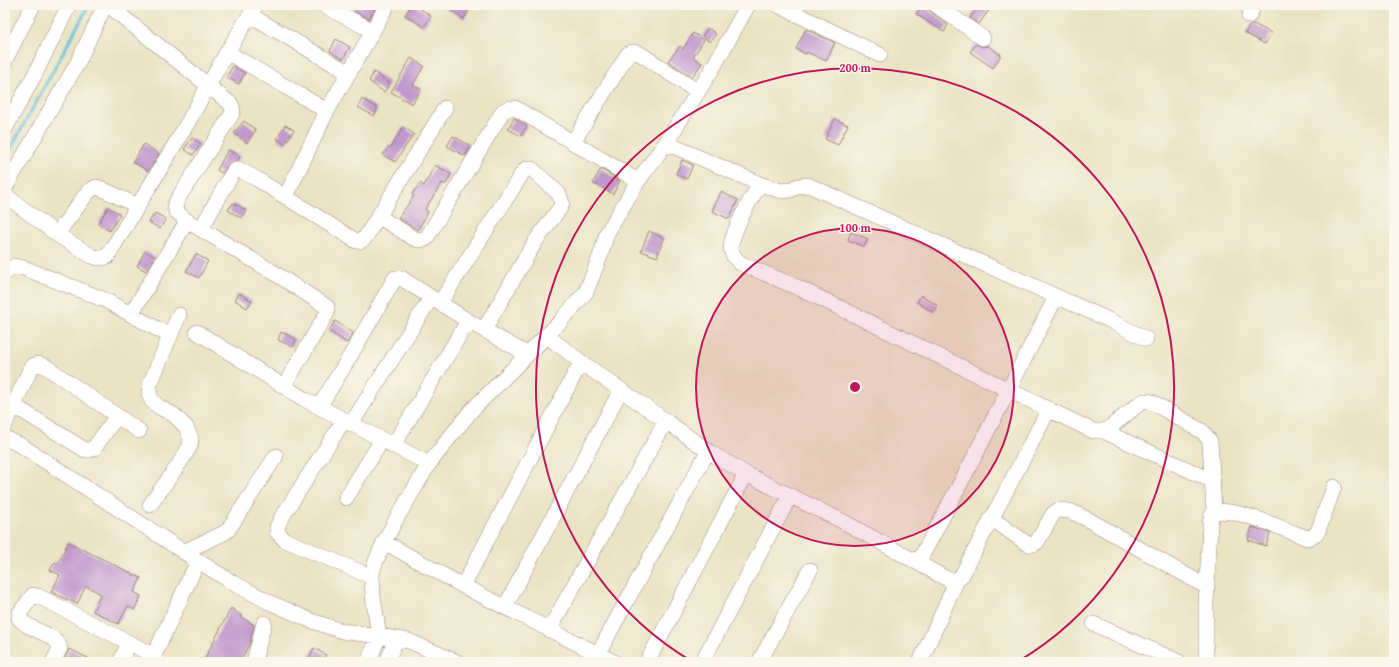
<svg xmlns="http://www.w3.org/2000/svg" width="1399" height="667" font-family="'Gentium Book Plus',serif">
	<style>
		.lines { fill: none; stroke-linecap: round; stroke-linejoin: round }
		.stream { stroke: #5bbbd9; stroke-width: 3 }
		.building { fill: #c198cd }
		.minor-casing { stroke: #9a8278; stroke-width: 16 }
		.minor { stroke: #fff; stroke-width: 15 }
		.ring { fill: none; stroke: #c2185b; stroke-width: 2 }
		.centre { fill: #c2185b; stroke: #fbf7ec; stroke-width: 2 }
		.ring-label { font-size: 12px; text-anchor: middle; font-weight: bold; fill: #c2185b; stroke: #fbf7ec; stroke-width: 3; stroke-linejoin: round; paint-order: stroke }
	</style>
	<rect width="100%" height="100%" fill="#fbf7ec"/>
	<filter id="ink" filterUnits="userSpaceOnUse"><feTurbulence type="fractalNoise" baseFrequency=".025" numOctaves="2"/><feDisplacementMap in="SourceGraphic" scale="8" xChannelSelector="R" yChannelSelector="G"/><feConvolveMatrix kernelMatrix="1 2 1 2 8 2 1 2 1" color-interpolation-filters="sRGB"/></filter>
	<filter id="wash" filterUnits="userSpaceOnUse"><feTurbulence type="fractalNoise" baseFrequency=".012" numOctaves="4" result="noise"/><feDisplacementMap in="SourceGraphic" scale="16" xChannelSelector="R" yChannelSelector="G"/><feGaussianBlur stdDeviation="0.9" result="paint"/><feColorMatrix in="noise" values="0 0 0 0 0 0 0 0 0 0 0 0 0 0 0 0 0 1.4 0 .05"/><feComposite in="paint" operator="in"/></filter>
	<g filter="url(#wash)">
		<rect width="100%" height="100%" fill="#eae4c4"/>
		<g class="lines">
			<!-- stream -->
			<path class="stream" d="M5,159L89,5"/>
		</g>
		<g id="blocks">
			<!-- building -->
			<path class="building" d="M357,5H377L369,19L354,11Z
				M412,5H415L431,16L424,27L405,15Z
				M441,5H461L469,10L464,19Z
				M922,5H927L928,9L931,12L948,25L944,32L916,14Z
				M979,5H982L989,10L979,24L970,18Z
				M1254,24L1271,33L1265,44L1245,33L1250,25Z
				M708,28L716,34L710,42L702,36Z
				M806,29L835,43L826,61L807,52L806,54L796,49Z
				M693,33L704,40L693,57L702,63L692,77L668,61L680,46L683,49Z
				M336,39L350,47L343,59L330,51Z
				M976,44L982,47L988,46L1001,55L993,68L970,52Z
				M411,58L424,66L413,85L421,89L412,104L391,92Z
				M233,66L245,73L239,84L226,77Z
				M374,72L390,83L384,92L369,81Z
				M362,99L378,108L374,116L358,107Z
				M514,118L527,126L521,136L508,129Z
				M835,119L848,125L838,145L825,139Z
				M244,121L256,130L247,143L234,133Z
				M285,125L294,130L285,144L277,139Z
				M403,127L414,134L395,162L383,155L388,147L390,148Z
				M453,136L471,146L465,156L447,146Z
				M192,138L201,144L193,155L184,149Z
				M144,144L159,154L148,171L133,162Z
				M228,150L240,156L238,160L228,165L222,173L217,170Z
				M682,160L693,165L687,179L676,174Z
				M435,165L451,174L446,184L442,183L425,209L428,212L418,230L398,218L414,196L412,194L420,183L424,186Z
				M601,169L620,181L613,194L593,183Z
				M721,192L738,200L729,219L712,211Z
				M233,203L246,210L241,218L228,210Z
				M108,207L120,214L110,231L98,224Z
				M155,213L166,219L160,229L149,222Z
				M649,231L664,238L657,257L641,251Z
				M851,232L868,239L864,247L848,240Z
				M145,251L155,257L146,271L137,266Z
				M196,254L208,261L199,278L186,271Z
				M239,293L252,301L247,308L235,300Z
				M921,295L938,306L934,313L917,302Z
				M335,321L353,333L347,343L329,331Z
				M281,332L296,339L293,347L278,340Z
				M1252,527L1270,533L1266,546L1248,540Z
				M68,542L141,578L134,592L141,596L134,610L128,606L118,624L93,611L101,594L86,586L77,604L51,592L60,575L50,570L55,562L58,564Z
				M231,608L242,616L241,617L254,625L250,643L240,662H203Z
				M314,648L326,655L320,662H307Z
				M69,649L96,662H63Z"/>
		</g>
	</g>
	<g filter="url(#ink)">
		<use href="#blocks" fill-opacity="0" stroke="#9a8278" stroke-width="1"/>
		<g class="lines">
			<defs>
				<path id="minor" d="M108,5L231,104L233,110L232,114L177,200L175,205L176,211L187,221L273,272L327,307V313L284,386
					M323,5L373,31
					M778,5L880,55
					M936,5L983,38
					M250,15L349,73
					M1249,16L1254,5
					M227,52L327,111
					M5,60L33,5
					M5,129L35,74L69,5
					M573,142L628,54L632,52L639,53L698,92
					M666,143L760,184L781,191L790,190L798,186L808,185L1109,320L1146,339
					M760,184C751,198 732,231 731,247C731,254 735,258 740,263L799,288L1093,431H1103L1108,429L1139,404L1144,401L1152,402L1203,432L1210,441L1214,512
					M5,188L77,64L105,5
					M5,195L59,236L92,256L98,258L107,257L183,131L227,52L256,5
					M286,196L327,111L370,36L387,5
					M378,216L413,238L418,240L426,239L503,111L510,108H515L638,181
					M201,229L233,172L238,169L257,179L356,241H360L365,238L445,108
					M57,234L88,192L96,187L100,188L138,206
					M5,273L15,266L24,268L105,300L170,336
					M440,303L523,172L526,169H532L559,194L562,203L560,208L535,242L484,330
					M131,314L187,221
					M197,332L304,399L429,464
					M546,335L581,362
					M13,405L85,450H89L94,448L117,416
					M319,407L349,358L395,278H401L468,321L527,354
					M344,420L282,517L277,527V532L285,540L372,577
					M5,424L30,370L34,365L39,364L45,366L139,431
					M351,424L431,298
					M1103,431L1213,481
					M5,438L22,446L198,561L235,584L269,602L312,621L342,631L379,636L409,641L457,662
					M393,446L468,321
					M746,474L846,523L947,579C954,581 957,580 962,575L1049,409
					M346,498L382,440
					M150,505L179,464L190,446L191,439L186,427L174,415L159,407L152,401L149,393L150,384L179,315
					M991,518L1026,543C1031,545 1033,545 1037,542L1053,514L1058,510L1070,511L1087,519L1207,587
					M384,542L463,586L614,662
					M183,552L224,533L228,530L276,456
					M918,563L968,469L1056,297
					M463,586L581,362L621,390
					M505,607L621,390L666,421
					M1094,624L1179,662
					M549,630L666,421L708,451
					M598,654L708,451L746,474L647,662
					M53,662L60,648C57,633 28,631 19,618V614L33,595L38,596L155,656
					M120,662L129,643
					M151,662L198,561
					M254,662L264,623
					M368,662L379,636L373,596L372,574L375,563L384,542L398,516L429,464L450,437L471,411L560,322L586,292L601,254L607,233L613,223L638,181L666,143L711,71L748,5
					M387,662L396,639
					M702,662L790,496
					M759,662L810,570
					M920,662L957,580
					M1206,662V604L1210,524L1211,517L1214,512C1235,507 1286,530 1307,538C1313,537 1315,535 1318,531L1334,487"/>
			</defs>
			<!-- minor casing -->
			<use href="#minor" class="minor-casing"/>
			<!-- minor -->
			<use href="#minor" class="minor"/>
		</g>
	</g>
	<!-- distance rings -->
	<circle cx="855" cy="387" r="159" fill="#c2185b" fill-opacity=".12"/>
	<g class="ring">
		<circle cx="855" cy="387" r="159"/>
		<path d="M693 662A319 319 0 1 1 1017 662"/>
	</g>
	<circle cx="855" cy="387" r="6" class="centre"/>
	<g class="ring-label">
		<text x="855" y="72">200 m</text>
		<text x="855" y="232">100 m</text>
	</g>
	<!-- margin -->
	<rect width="1399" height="667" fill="none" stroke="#fbf7ec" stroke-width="20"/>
</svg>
